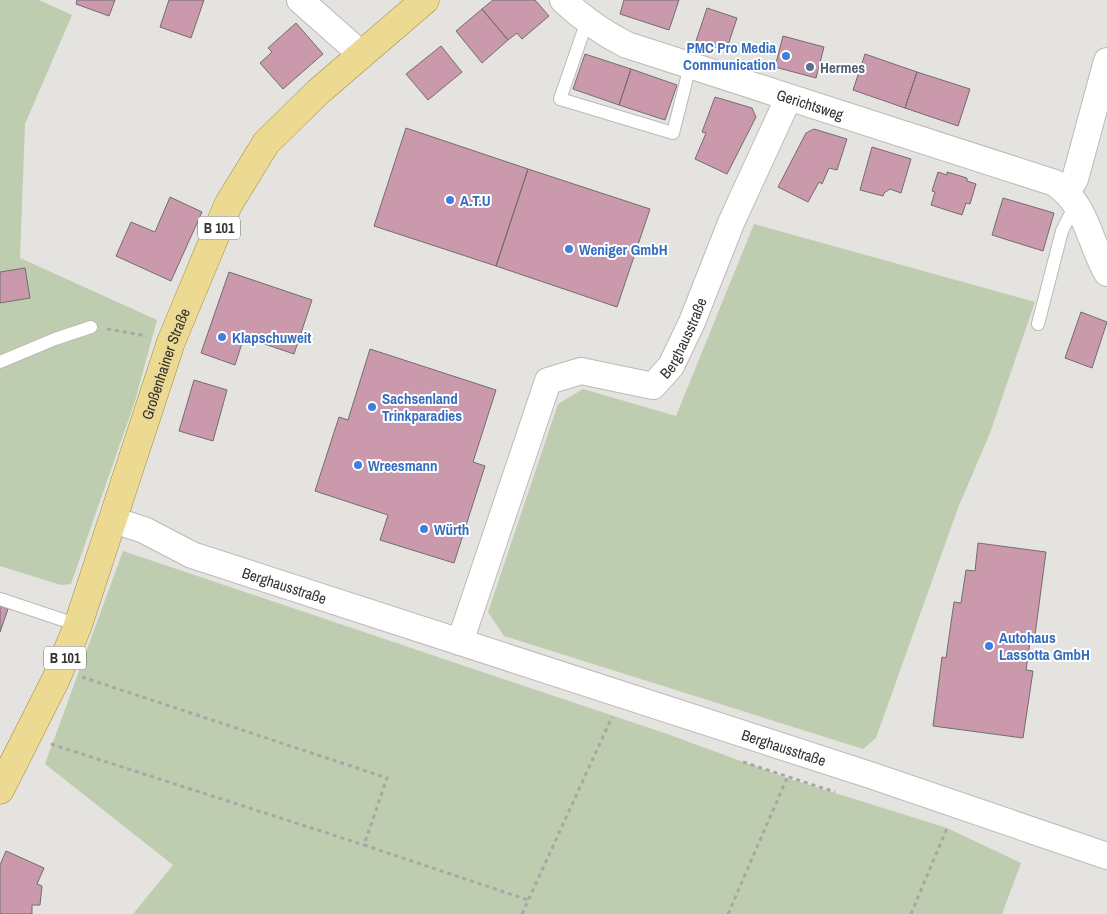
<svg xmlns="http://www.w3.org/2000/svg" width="1107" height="914" font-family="'Archivo Narrow',sans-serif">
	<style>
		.green { fill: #becdaf }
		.building { fill: #cb99ac; stroke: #726d6f }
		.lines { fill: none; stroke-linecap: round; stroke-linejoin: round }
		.service-casing { stroke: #bbbab6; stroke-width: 14 }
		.minor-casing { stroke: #bbbab6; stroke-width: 28 }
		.primary-casing { stroke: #a38e41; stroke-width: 29 }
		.path { stroke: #a8a7a4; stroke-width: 3; stroke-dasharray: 4 4; stroke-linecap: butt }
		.service { stroke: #fff; stroke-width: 12 }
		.minor { stroke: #fff; stroke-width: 26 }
		.primary { stroke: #ecd992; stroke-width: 28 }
		.shop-dot { fill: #3f7fe0; stroke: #fff; stroke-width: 2 }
		.service-dot { fill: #5c6f8a; stroke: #fff; stroke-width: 2 }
		.labels { text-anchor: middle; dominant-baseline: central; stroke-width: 4; stroke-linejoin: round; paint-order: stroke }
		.shield { fill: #fff; stroke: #70706f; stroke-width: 1 }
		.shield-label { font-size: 14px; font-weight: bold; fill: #333331 }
		.shop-label { font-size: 15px; font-weight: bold; fill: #366cbe; stroke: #fff; text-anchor: start }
		.service-label { font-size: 15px; font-weight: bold; fill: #4e5e75; stroke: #fff; text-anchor: start }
		.street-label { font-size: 15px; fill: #333331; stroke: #fff }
	</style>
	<rect width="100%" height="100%" fill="#e4e3df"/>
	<!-- green -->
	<path class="green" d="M0,0H39L72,15L25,124L20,258L157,320L135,401L71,584L61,585L0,566Z
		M754,224L1035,302L990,433L958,508L876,738L863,749L504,636L488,612L558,404L583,389L676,416Z
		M123,551L670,735L787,778L947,828L1021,863L1002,914H133L173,865L45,764Z"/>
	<!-- building -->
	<path class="building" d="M77,0H115L109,16L76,4Z
		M169,0H204L191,38L160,27Z
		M493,0H535L549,16L522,39L517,33L508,40L482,9Z
		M624,0H679L669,30L620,14Z
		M707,8L737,18L726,51L696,41Z
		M482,9L508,40L482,63L456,31Z
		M296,23L323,54L283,89L260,63L272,52L268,48Z
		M783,36L824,47L816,78L775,67Z
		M441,46L462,72L428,100L406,74Z
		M585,54L631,69L619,105L573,89Z
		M865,54L917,72L905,108L853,90Z
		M631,69L677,85L665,120L619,105Z
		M917,72L970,89L958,126L905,108Z
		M715,97L752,108L756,117L727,174L695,159L706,133L702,132Z
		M406,128L528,169L496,266L374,226Z
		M814,129L847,139L837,170L829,168L822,184L819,182L808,202L778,187L806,133Z
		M872,147L911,159L901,193L890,189L884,193L883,196L860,190Z
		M528,169L650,209L617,307L496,266Z
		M938,172L947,175V172L967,178V181L976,184L970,204L966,203L962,215L931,205L935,192L932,191Z
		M170,197L202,212L171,281L116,256L131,222L155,232Z
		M1003,198L1054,213L1043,251L992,235Z
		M25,268L30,298L0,303V272Z
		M229,272L312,300L294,354L244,337L235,365L201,353Z
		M1081,312L1107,322L1092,368L1065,358Z
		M370,349L496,390L473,462L485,466L454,563L380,540L388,515L315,491L339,417L348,420Z
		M194,380L227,390L213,441L179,431Z
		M978,543L1046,552L1035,635H1031L1026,670L1033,671L1023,738L933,726L942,657L946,658L954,602L961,603L966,570L975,571Z
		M0,606L8,609L0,632Z
		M6,851L44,868L37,884L42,886L40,905H32V914H0V865Z"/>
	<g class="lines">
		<defs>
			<path id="service" d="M587,21L560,99L673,133L690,66
				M1038,324L1062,231L1069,217L1080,207
				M0,362L55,339L91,327
				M0,599L78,625"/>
			<g id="minor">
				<path d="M300,0L361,54"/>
				<path id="s1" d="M563,0C583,19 603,33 627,45L1055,183C1088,207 1088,239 1107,273"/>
				<path d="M1067,192L1075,179L1107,61"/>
				<path id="s2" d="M113,520L144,530L192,555L873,776L1107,856"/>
				<path id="s3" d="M460,642L548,381L581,371L653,386L671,366L692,322L731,223L788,99"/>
			</g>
			<g id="primary">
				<path id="s4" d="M0,790L56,679L78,625L171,342L228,205L266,143L318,92L425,0"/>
			</g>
		</defs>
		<!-- service casing -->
		<use href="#service" class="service-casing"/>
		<!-- minor casing -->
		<use href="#minor" class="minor-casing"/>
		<!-- primary casing -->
		<use href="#primary" class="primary-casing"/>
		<!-- path -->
		<path class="path" d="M107,329L147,336
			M82,677L387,778L364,845L528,900
			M51,744L364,845
			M743,762L835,792
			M522,914L612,717
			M728,914L787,778
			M911,914L947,828"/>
		<!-- service -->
		<use href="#service" class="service"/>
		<!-- minor -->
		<use href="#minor" class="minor"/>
		<!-- primary -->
		<use href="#primary" class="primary"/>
	</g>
	<!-- markers -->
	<g class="shop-dot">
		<circle cx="786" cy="56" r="5"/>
		<circle cx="450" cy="200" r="5"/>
		<circle cx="569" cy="249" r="5"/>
		<circle cx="222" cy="337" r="5"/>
		<circle cx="372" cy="407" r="5"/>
		<circle cx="358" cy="465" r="5"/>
		<circle cx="424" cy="529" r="5"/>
		<circle cx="989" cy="646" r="5"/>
	</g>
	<circle class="service-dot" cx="810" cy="67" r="5"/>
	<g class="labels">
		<!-- shield labels -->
		<g class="shield">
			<rect x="198" y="216.5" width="42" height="23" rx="4"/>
			<rect x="44" y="646.5" width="42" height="23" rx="4"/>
		</g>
		<g class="shield-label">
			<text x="219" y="228">B 101</text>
			<text x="65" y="658">B 101</text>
		</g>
		<!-- shop labels -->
		<g class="shop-label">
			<text x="776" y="47" text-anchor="end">PMC Pro Media<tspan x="776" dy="17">Communication</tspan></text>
			<text x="460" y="200">A.T.U</text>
			<text x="579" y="249">Weniger GmbH</text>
			<text x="232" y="337">Klapschuweit</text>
			<text x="382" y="398">Sachsenland<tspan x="382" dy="17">Trinkparadies</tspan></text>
			<text x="368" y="465">Wreesmann</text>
			<text x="434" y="529">Würth</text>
			<text x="999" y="637">Autohaus<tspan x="999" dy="17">Lassotta GmbH</tspan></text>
		</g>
		<!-- service labels -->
		<g class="service-label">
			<text x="820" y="67">Hermes</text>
		</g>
		<!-- street labels -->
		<g class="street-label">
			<text stroke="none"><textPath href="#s1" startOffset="271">Gerichtsweg</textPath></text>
			<text stroke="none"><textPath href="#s3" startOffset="441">Berghausstraße</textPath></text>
			<text stroke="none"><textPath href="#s4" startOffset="458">Großenhainer Straße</textPath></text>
			<text stroke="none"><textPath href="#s2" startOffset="184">Berghausstraße</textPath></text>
			<text stroke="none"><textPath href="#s2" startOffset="709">Berghausstraße</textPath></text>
		</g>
	</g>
</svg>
